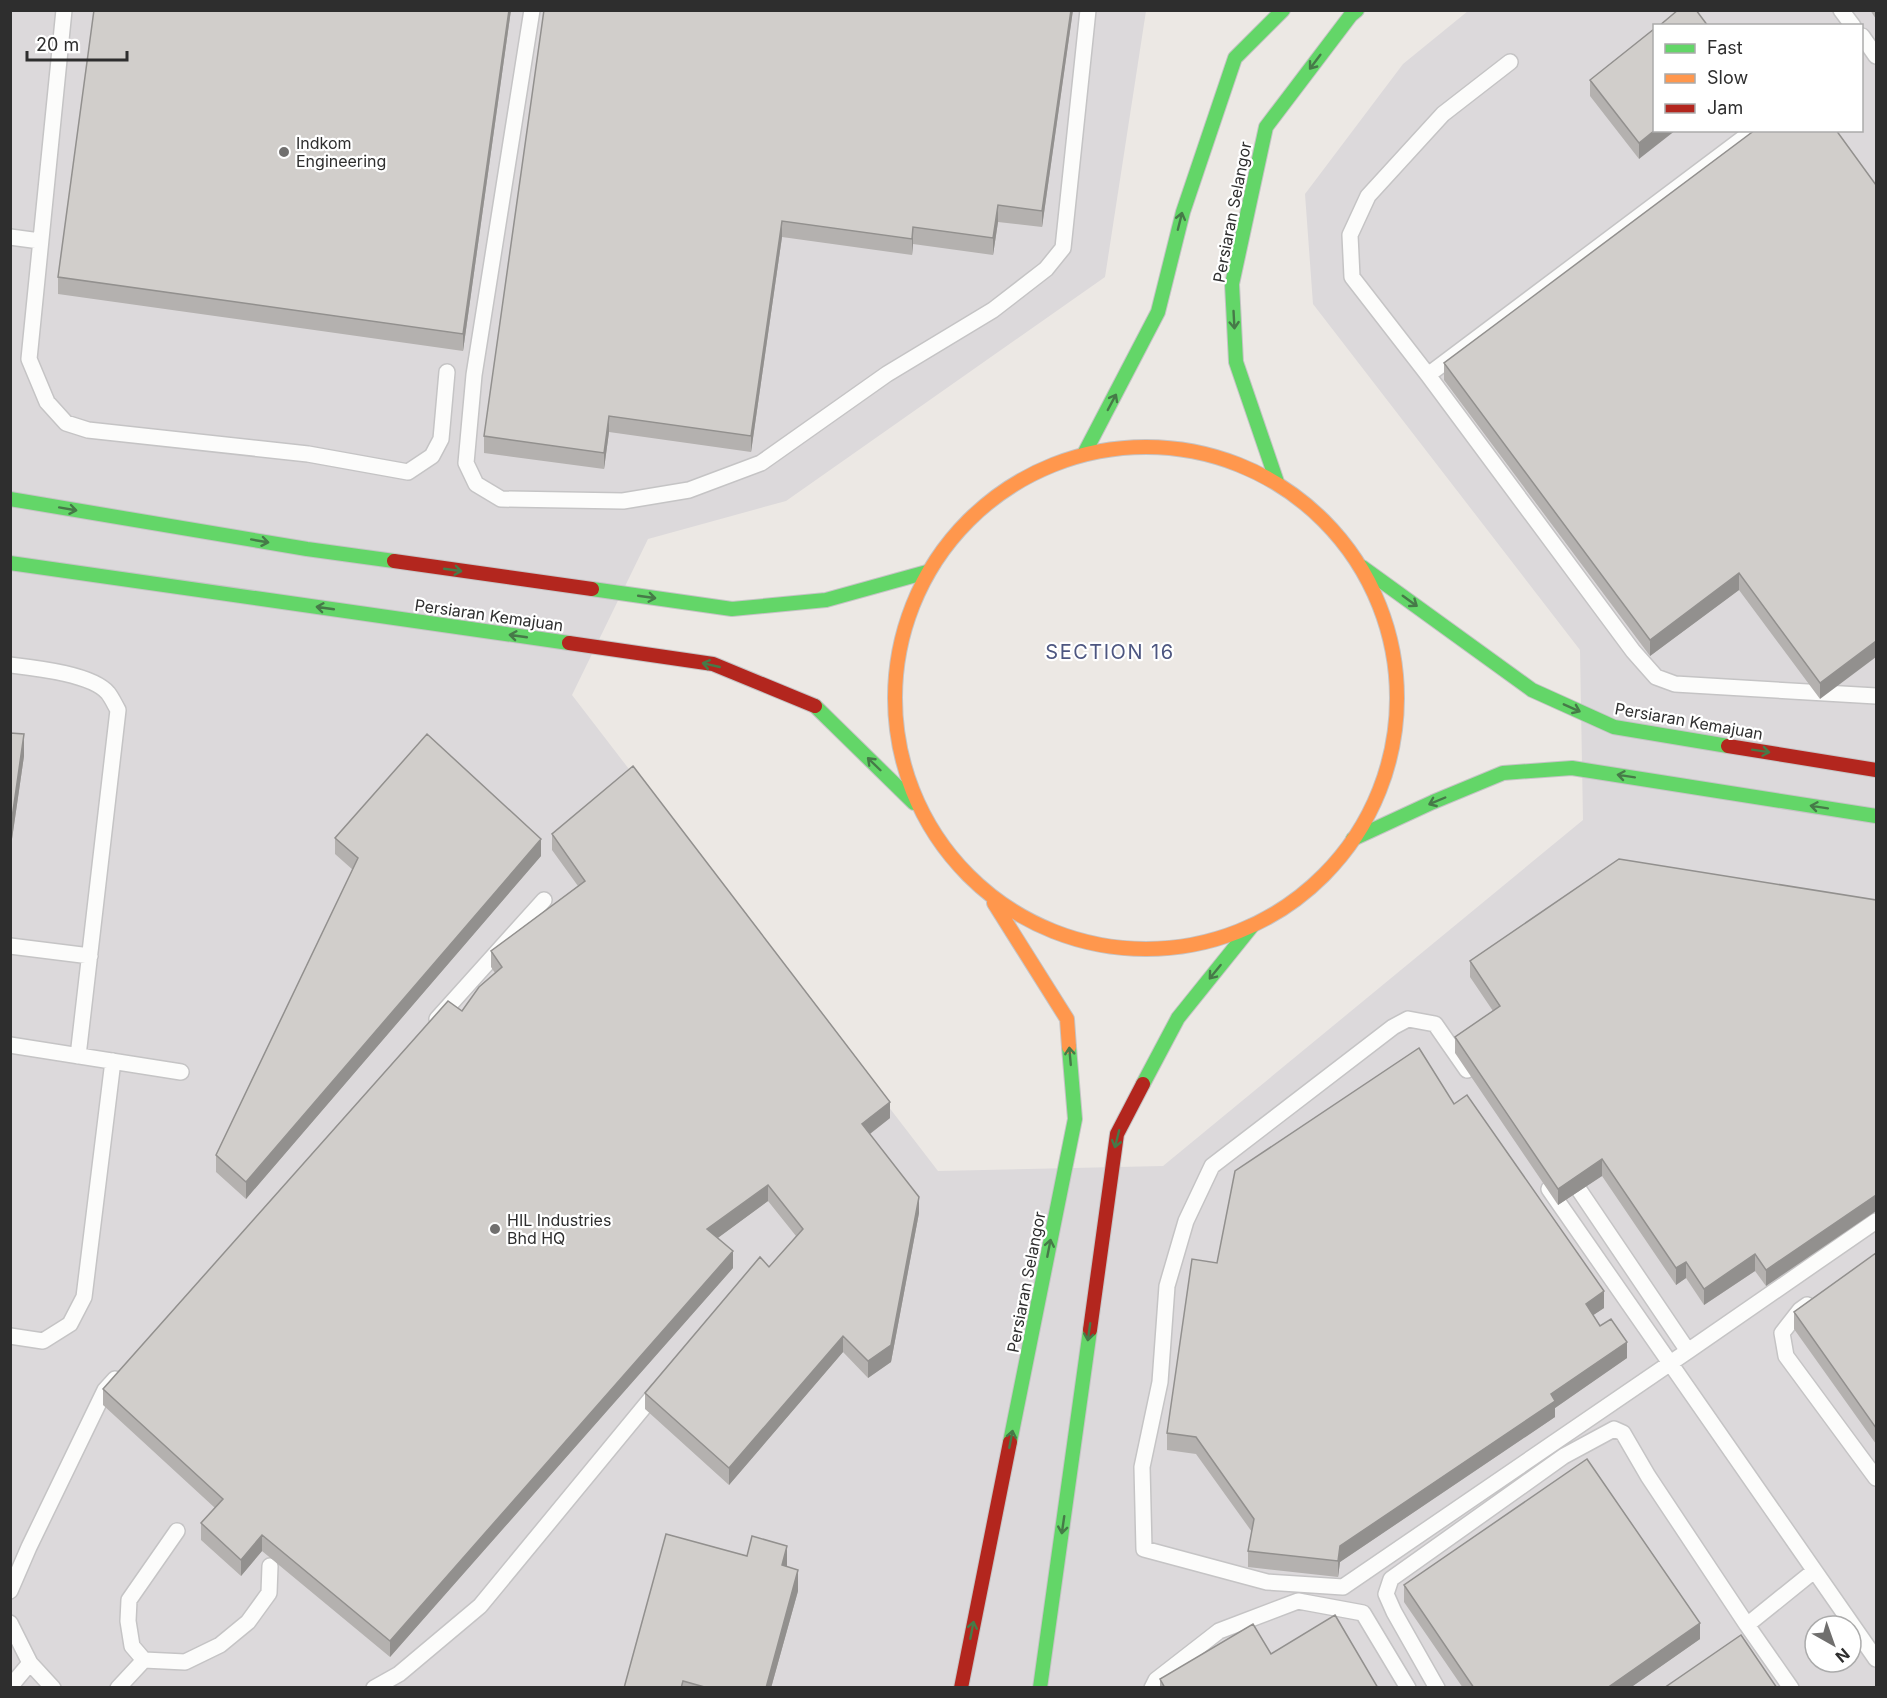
<svg xmlns="http://www.w3.org/2000/svg" width="1887" height="1698" font-family="Inter,sans-serif">
	<style>
		.industrial { fill: #dcd9db; fill-rule: evenodd }
		.lines { fill: none; stroke-linecap: round; stroke-linejoin: round }
		.lane-casing { stroke: #c5c4c5; stroke-width: 18 }
		.fast-casing { stroke: #c5c4c5; stroke-width: 16 }
		.slow-casing { stroke: #c5c4c5; stroke-width: 16 }
		.jam-casing { stroke: #c5c4c5; stroke-width: 16 }
		.lane { stroke: #fcfcfb; stroke-width: 15 }
		.fast { stroke: #63d668; stroke-width: 14 }
		.slow { stroke: #ff974d; stroke-width: 14 }
		.jam { stroke: #b3261e; stroke-width: 14 }
		.wall { fill: #b4b1af }
		.shaded-wall { fill: #92908e }
		.building { fill: #d1cecb; stroke: #92908e; stroke-width: 1.5 }
		.oneway { stroke: #467a48 }
		.poi-dot { fill: #706f6e; stroke: #fff; stroke-width: 2 }
		.labels { text-anchor: middle; dominant-baseline: central; stroke-width: 4.5; stroke-linejoin: round; paint-order: stroke }
		.poi-label { font-size: 16px; fill: #2e2e2e; stroke: #fff; text-anchor: start }
		.street-label { font-size: 16px; fill: #2e2e2e; stroke: #fff }
		.quarter-label { font-size: 20px; letter-spacing: 1.5px; fill: #4d5680; stroke: #fff }
	</style>
	<rect width="100%" height="100%" fill="#ece8e4"/>
	<!-- industrial -->
	<path class="industrial" d="M11,11H1146L1105,277L786,501L648,539L572,695L938,1171L1163,1166L1583,820L1580,650L1313,304L1305,194L1403,64L1468,11H1876V1687L11,1688ZM1654,26H1862V130H1654ZM1815,1626H1851V1662H1815Z"/>
	<g class="lines">
		<defs>
			<path id="lane" d="M64,10L29,359L47,402L66,423L88,430L308,454L408,472L432,456L441,439L447,372
				M532,10L474,375L466,463L476,484L501,499L623,501L689,490L761,463L887,374L993,310L1046,269L1063,248L1088,10
				M1841,10L1853,26
				M1862,36L1876,56
				M1510,62L1443,114L1368,196L1350,235L1352,277L1428,375L1633,651L1656,677L1675,684L1876,696
				M10,237L40,241
				M1428,375L1754,130
				M10,665C35,668 92,674 108,693C112,698 115,705 118,710L78,1056
				M10,946L90,956
				M437,1019L544,900
				M10,1045L181,1072
				M1467,1070L1435,1024L1408,1019L1393,1027L1212,1166L1186,1221L1167,1286L1160,1382L1142,1467L1144,1549L1267,1582L1343,1587L1688,1351
				M1569,1175L1688,1351L1876,1221
				M1549,1189L1876,1659
				M1807,1305L1800,1310L1782,1333L1786,1356L1876,1478
				M10,1336L43,1341L70,1324L84,1297L113,1061
				M10,1591L29,1547L105,1390L115,1379
				M10,1623L30,1663L53,1688
				M1747,1625L1814,1571
				M144,1660L185,1662L220,1645L248,1622L269,1593L270,1566
				M10,1687L30,1663
				M118,1688L144,1660L132,1646L128,1621L129,1600L177,1531
				M374,1688L399,1674L480,1606L658,1390
				M1152,1688L1156,1680L1219,1631L1298,1601L1363,1613L1408,1688
				M1437,1688L1394,1612L1386,1594L1391,1579L1564,1456L1614,1429L1623,1433L1648,1476L1747,1625L1791,1688"/>
			<path id="fast" d="M1084,454L1158,312L1183,212L1235,58L1283,10
				M1277,482L1236,362L1232,284L1266,127L1351,15L1357,10
				M10,499L307,549L394,561
				M10,563L569,643
				M1362,567L1532,690L1614,727L1728,746
				M592,589L732,609L826,600L927,572
				M815,706L914,803
				M1353,839L1433,802L1503,773L1572,768L1876,816
				M1143,1084L1178,1018L1252,926
				M1010,1442L1075,1119L1069,1047
				M1040,1688L1090,1330"/>
			<path id="slow" d="M895 698a251 251 0 1 1 502 0a251 251 0 1 1-502 0Z
				M994,903L1067,1019L1069,1047"/>
			<path id="jam" d="M394,561L592,589
				M569,643L713,664L815,706
				M1728,746L1876,770
				M1090,1330L1117,1134L1143,1084
				M961,1688L1010,1442"/>
		</defs>
		<!-- lane casing -->
		<use href="#lane" class="lane-casing"/>
		<!-- fast casing -->
		<use href="#fast" class="fast-casing"/>
		<!-- slow casing -->
		<use href="#slow" class="slow-casing"/>
		<!-- jam casing -->
		<use href="#jam" class="jam-casing"/>
		<!-- lane -->
		<use href="#lane" class="lane"/>
		<!-- fast -->
		<use href="#fast" class="fast"/>
		<!-- slow -->
		<use href="#slow" class="slow"/>
		<!-- jam -->
		<use href="#jam" class="jam"/>
	</g>
	<!-- wall -->
	<path class="wall" d="M511,10L463,351L58,294V277Z
		M544,10H1073L1042,227L998,222L993,255L913,244L912,255L782,237L751,452L609,432L604,469L484,453V436Z
		M1870,10H1876V19Z
		M1654,29L1639,159L1590,96V80Z
		M1836,130L1820,699L1739,590L1650,656L1444,380V363Z
		M10,733L24,756L12,839H10Z
		M552,834L890,1118L870,1134L919,1213L891,1362L868,1378L843,1352L729,1485L645,1409V1393L769,1267L796,1236L768,1201L717,1238L733,1268L390,1657L262,1551L241,1576L201,1540V1523L215,1508L103,1405V1389L462,1011L495,973L491,967V951L578,886L552,850Z
		M335,838L541,856L246,1199L216,1172V1155L353,870L335,854Z
		M1876,900L1766,1286L1755,1271L1704,1305L1686,1278L1676,1285L1602,1176L1558,1205L1455,1053V1037L1493,1011L1470,977V961Z
		M1454,1104L1604,1308L1593,1315L1600,1326L1627,1358L1555,1408V1417L1340,1562L1338,1577L1248,1567V1551L1252,1532L1196,1454L1167,1450V1433L1217,1263Z
		M1876,1253V1444L1794,1329V1312Z
		M787,1567L798,1591L771,1688H624Z
		M1404,1585L1700,1639L1630,1688H1463L1404,1602Z
		M1271,1654L1378,1688H1160V1679Z"/>
	<!-- shaded-wall -->
	<path class="shaded-wall" d="M509,10H511L463,351V334Z
		M1071,10H1073L1042,227V211Z
		M1655,130H1676L1639,159V143Z
		M998,205V222L993,255V238Z
		M782,221V237L751,452V436Z
		M913,227V244L912,255V239Z
		M609,416V432L604,469V453Z
		M1739,573V590L1650,656V640Z
		M1876,641V657L1820,699V683Z
		M24,734V756L12,839V818Z
		M541,839V856L246,1199V1182Z
		M890,1102V1118L862,1140V1124Z
		M1602,1159V1176L1558,1205V1189Z
		M768,1185V1201L707,1246V1229Z
		M1876,1195V1211L1766,1286V1270Z
		M919,1197V1213L891,1362L868,1378V1361Z
		M733,1251V1268L390,1657V1641Z
		M1755,1254V1271L1704,1305V1289Z
		M1686,1262V1278L1676,1285V1268Z
		M1604,1291V1308L1586,1320V1304Z
		M843,1336V1352L729,1485V1468Z
		M1627,1342V1358L1555,1408V1417L1340,1562L1338,1577V1561L1340,1546L1551,1394Z
		M262,1535V1551L241,1576V1560Z
		M787,1546V1568L782,1565Z
		M798,1570V1591L771,1688H766Z
		M1700,1623V1639L1630,1688H1607Z"/>
	<!-- building -->
	<path class="building" d="M94,10H509L463,334L58,277Z
		M544,10H1071L1042,211L998,205L993,238L913,227L912,239L782,221L751,436L609,416L604,453L484,436Z
		M1678,10H1696L1708,26H1659Z
		M1654,29L1655,130L1639,143L1590,80Z
		M1755,130H1836L1876,185V641L1820,683L1739,573L1650,640L1444,363Z
		M10,733L24,734L12,818H10Z
		M427,734L541,839L246,1182L216,1155L358,858L335,838Z
		M633,766L890,1102L862,1124L919,1197L891,1345L868,1361L843,1336L729,1468L645,1393L760,1257L769,1267L803,1229L768,1185L707,1229L733,1251L390,1641L262,1535L241,1560L201,1523L223,1499L103,1389L448,1001L462,1011L479,987L502,967L491,951L585,881L552,834Z
		M1619,859L1876,900V1195L1766,1270L1755,1254L1704,1289L1686,1262L1676,1268L1602,1159L1558,1189L1455,1037L1500,1006L1470,961Z
		M1419,1048L1454,1104L1467,1095L1604,1291L1586,1304L1600,1326L1611,1319L1627,1342L1551,1394L1555,1401L1340,1546L1338,1561L1248,1551L1254,1519L1196,1437L1167,1433L1192,1259L1217,1263L1235,1171Z
		M1876,1253V1428L1794,1312Z
		M1587,1459L1700,1623L1607,1688H1474L1404,1585Z
		M666,1534L747,1556L752,1536L787,1546L782,1565L798,1570L766,1688H708L683,1681L681,1688H624Z
		M1335,1615L1378,1688H1165L1160,1679L1253,1624L1271,1654Z
		M1741,1635L1777,1688H1664Z"/>
	<!-- one-way arrows -->
	<defs><path id="oneway-shaft" d="M-6 0H5M1.5-3L5.5 0L1.5 3" fill="none" stroke-width="1.6" stroke-linecap="round" stroke-linejoin="round" transform="scale(1.5)"/></defs>
	<g class="oneway">
		<use href="#oneway-shaft" transform="translate(1315 62) rotate(127)"/>
		<use href="#oneway-shaft" transform="translate(1180 221) rotate(-76)"/>
		<use href="#oneway-shaft" transform="translate(1234 320) rotate(87)"/>
		<use href="#oneway-shaft" transform="translate(1112 402) rotate(-62)"/>
		<use href="#oneway-shaft" transform="translate(68 509) rotate(10)"/>
		<use href="#oneway-shaft" transform="translate(260 541) rotate(10)"/>
		<use href="#oneway-shaft" transform="translate(453 570) rotate(8)"/>
		<use href="#oneway-shaft" transform="translate(647 597) rotate(8)"/>
		<use href="#oneway-shaft" transform="translate(1410 601) rotate(36)"/>
		<use href="#oneway-shaft" transform="translate(325 608) rotate(-172)"/>
		<use href="#oneway-shaft" transform="translate(518 636) rotate(-172)"/>
		<use href="#oneway-shaft" transform="translate(711 665) rotate(-167)"/>
		<use href="#oneway-shaft" transform="translate(1572 708) rotate(24)"/>
		<use href="#oneway-shaft" transform="translate(1761 751) rotate(9)"/>
		<use href="#oneway-shaft" transform="translate(874 764) rotate(-136)"/>
		<use href="#oneway-shaft" transform="translate(1626 776) rotate(-171)"/>
		<use href="#oneway-shaft" transform="translate(1437 801) rotate(157)"/>
		<use href="#oneway-shaft" transform="translate(1819 807) rotate(-171)"/>
		<use href="#oneway-shaft" transform="translate(1215 972) rotate(129)"/>
		<use href="#oneway-shaft" transform="translate(1070 1056) rotate(-95)"/>
		<use href="#oneway-shaft" transform="translate(1117 1139) rotate(104)"/>
		<use href="#oneway-shaft" transform="translate(1049 1248) rotate(-79)"/>
		<use href="#oneway-shaft" transform="translate(1089 1332) rotate(98)"/>
		<use href="#oneway-shaft" transform="translate(1011 1439) rotate(-79)"/>
		<use href="#oneway-shaft" transform="translate(1063 1525) rotate(98)"/>
		<use href="#oneway-shaft" transform="translate(972 1630) rotate(-79)"/>
	</g>
	<!-- markers -->
	<g class="poi-dot">
		<circle cx="284" cy="152" r="6"/>
		<circle cx="495" cy="1229" r="6"/>
	</g>
	<g class="labels">
		<!-- poi labels -->
		<g class="poi-label">
			<text x="296" y="143">Indkom<tspan x="296" dy="18">Engineering</tspan></text>
			<text x="507" y="1220">HIL Industries<tspan x="507" dy="18">Bhd HQ</tspan></text>
		</g>
		<!-- street labels -->
		<g class="street-label">
			<text transform="translate(1232 212) rotate(-79)">Persiaran Selangor</text>
			<text transform="translate(489 615) rotate(8)">Persiaran Kemajuan</text>
			<text transform="translate(1689 721) rotate(10)">Persiaran Kemajuan</text>
			<text transform="translate(1026 1282) rotate(-79)">Persiaran Selangor</text>
		</g>
		<!-- quarter labels -->
		<g class="quarter-label">
			<text x="1110" y="652">SECTION 16</text>
		</g>
	</g>
	<!-- border -->
	<rect width="1887" height="1698" fill="none" stroke="#2e2e2e" stroke-width="24"/>
	<!-- legend -->
	<rect x="1653" y="24" width="210" height="108" fill="#ffffff" stroke="#ababab" stroke-width="1.5"/>
	<rect x="1665" y="44" width="30" height="9" fill="#63d668" stroke="#ababab" stroke-width="1.5"/>
	<text x="1707" y="54" font-size="18" fill="#2e2e2e">Fast</text>
	<rect x="1665" y="74" width="30" height="9" fill="#ff974d" stroke="#ababab" stroke-width="1.5"/>
	<text x="1707" y="84" font-size="18" fill="#2e2e2e">Slow</text>
	<rect x="1665" y="104" width="30" height="9" fill="#b3261e" stroke="#ababab" stroke-width="1.5"/>
	<text x="1707" y="114" font-size="18" fill="#2e2e2e">Jam</text>
	<!-- north arrow -->
	<g transform="translate(1833 1644) rotate(140)"><circle r="28" fill="#ffffff" stroke="#ababab" stroke-width="1.5"/>
	<path d="M0-4.5L10 22L0 15L-10 22Z" fill="#706f6e"/>
	<text y="-9" font-size="16" font-weight="bold" text-anchor="middle" fill="#2e2e2e">N</text>
	</g>
	<!-- scale -->
	<path d="M27 51v9h100v-9" fill="none" stroke="#2e2e2e" stroke-width="3"/>
	<text x="36" y="51" font-size="18" fill="#2e2e2e" stroke="#ffffff" stroke-width="4.5" paint-order="stroke">20 m</text>
</svg>
